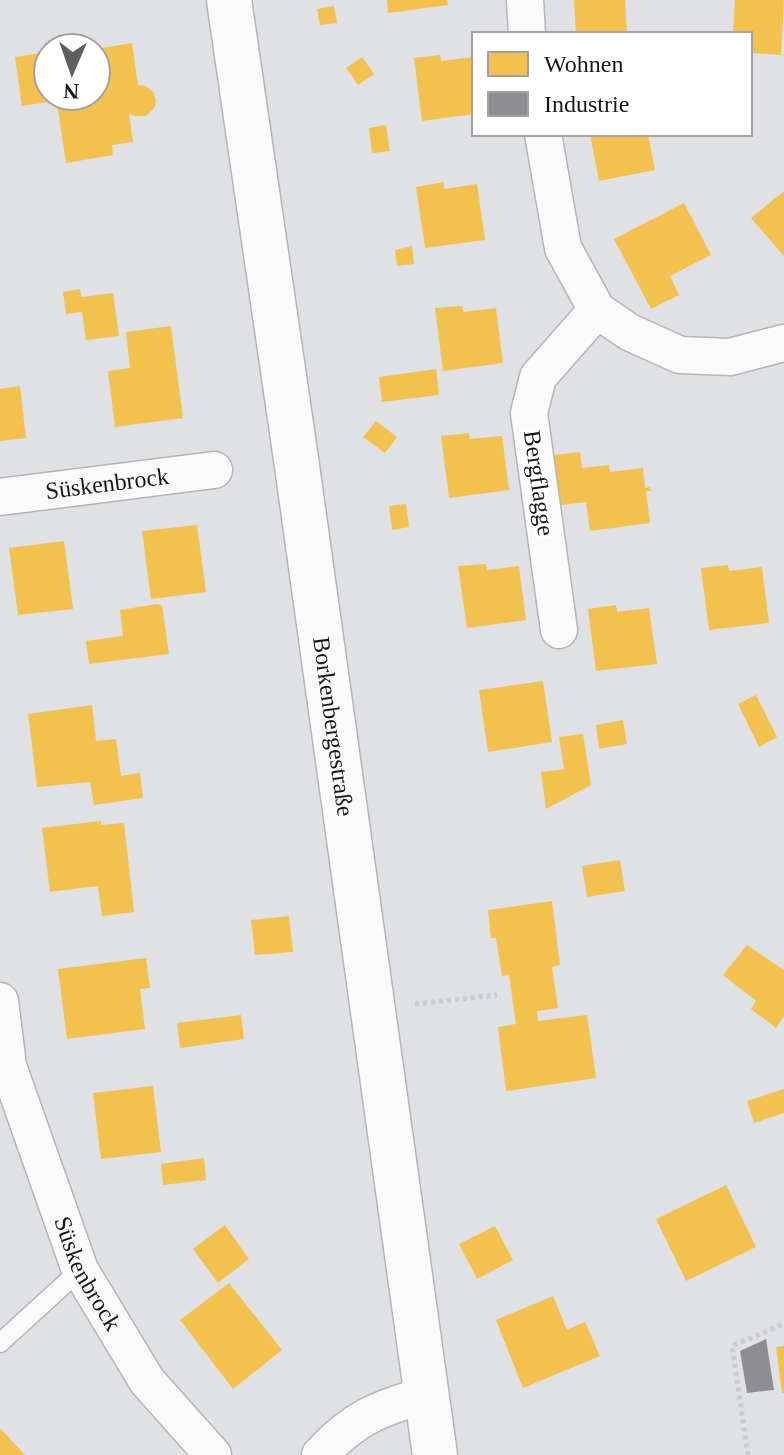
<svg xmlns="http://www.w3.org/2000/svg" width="784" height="1455" font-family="Georgia,serif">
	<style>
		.homes { fill: #f2c14e }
		.industry { fill: #8d8d92 }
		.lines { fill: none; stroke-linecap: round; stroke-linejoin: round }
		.lane-casing { stroke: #b4b5b8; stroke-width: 21 }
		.street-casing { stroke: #b4b5b8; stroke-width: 39 }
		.secondary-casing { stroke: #b4b5b8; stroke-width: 47 }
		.path { stroke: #cbcccd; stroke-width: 5; stroke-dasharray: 4 4; stroke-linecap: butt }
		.lane { stroke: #fafafb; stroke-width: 18 }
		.street { stroke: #fafafb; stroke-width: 36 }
		.secondary { stroke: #fafafb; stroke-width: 44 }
		.labels { text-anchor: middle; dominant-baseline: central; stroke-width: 8; stroke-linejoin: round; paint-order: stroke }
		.street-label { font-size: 24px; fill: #161719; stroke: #fff }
	</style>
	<rect width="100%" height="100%" fill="#dfe1e5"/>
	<!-- homes -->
	<path class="homes" d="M387,0H447L448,5L388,13Z
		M574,0H625L627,34H576Z
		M735,0H784L781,55L750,53V34H733Z
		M334,6L337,23L320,25L317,9Z
		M132,43L138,85L146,86L154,93L156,101L155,107L146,116H134L129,113L133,142L112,145L113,155L66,163L56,97L96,96V49Z
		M41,53L48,102L22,106L15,57Z
		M440,55L441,61L474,57V114L422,121L414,58Z
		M362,57L374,74L358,85L346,68Z
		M386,125L390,151L372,153L369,128Z
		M590,134H648L655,170L599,181Z
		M444,182V189L477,184L485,240L425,248L416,187Z
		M784,191V256L751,218Z
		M684,203L711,255L670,276L679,295L651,309L614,239Z
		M412,246L414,264L397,266L395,250Z
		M80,289L81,297L113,293L119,336L86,340L82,312L66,314L63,292Z
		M462,306L463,312L496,308L503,363L443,371L435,308Z
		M171,326L183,418L115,427L108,371L130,368L126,332Z
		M436,369L439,395L382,402L379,377Z
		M20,386L26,438L0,441V389Z
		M376,421L397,437L385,453L363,437Z
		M469,433L470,439L502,436L509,490L449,498L441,436Z
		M580,452L582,468L609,465L610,472L643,468L645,488L650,487L651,491H646L650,523L590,531L586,502L561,505L554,455Z
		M406,504L409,527L392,530L389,506Z
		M197,525L206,592L151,599L142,531Z
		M64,541L73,609L18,615L9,548Z
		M486,564L487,570L519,566L526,620L467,628L458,566Z
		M728,565L729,571L762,567L769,623L709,630L701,568Z
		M157,604L162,605L169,654L89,664L86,641L123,636L120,610Z
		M616,605L617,612L649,608L657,664L596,671L588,609Z
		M543,681L552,742L488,752L479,690Z
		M756,695L777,737L759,747L738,704Z
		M92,705L96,741L116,739L121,776L140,773L143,798L94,805L90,782L37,787L28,714Z
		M623,720L627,744L599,749L596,725Z
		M583,734L591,785L546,809L541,772L564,769L559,737Z
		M101,821V825L124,823L134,912L102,916L98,886L50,892L42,828Z
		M620,860L625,891L587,897L582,866Z
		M552,901L560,965L552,967L558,1008L537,1011L538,1021L587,1015L596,1078L506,1091L498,1027L516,1024L509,975L502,976L496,938H491L488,910Z
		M289,916L293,952L255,955L251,920Z
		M747,945L784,970V1016L776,1028L751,1009L756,1001L723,975Z
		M146,958L150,988L140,989L145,1029L67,1039L58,969Z
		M241,1015L244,1039L180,1048L177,1023Z
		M153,1086L161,1152L101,1159L93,1093Z
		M784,1089V1113L754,1123L747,1101Z
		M204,1158L206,1180L163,1185L161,1164Z
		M726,1185L756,1247L686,1281L656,1219Z
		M225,1225L249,1259L218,1283L193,1249Z
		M495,1226L513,1260L477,1279L459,1244Z
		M229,1283L282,1350L233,1389L180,1320Z
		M553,1296L567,1330L585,1322L600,1356L523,1388L496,1320Z
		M784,1346V1393H782L776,1347Z
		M0,1428L25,1455H0Z"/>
	<!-- industry -->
	<path class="industry" d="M766,1339L774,1390L747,1393L740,1351Z"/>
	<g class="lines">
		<defs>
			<path id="lane" d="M0,1343L80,1270"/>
			<g id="street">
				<path d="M525,0L527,34"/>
				<path d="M543,134L563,248L597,310L629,332L680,355L730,357L784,343"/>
				<path id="s1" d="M0,497L214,470"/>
				<path d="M559,630L529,413L538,377L597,310"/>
				<path id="s2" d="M0,1001L8,1066L80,1270L147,1381L213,1455"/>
				<path d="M320,1455C354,1418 379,1408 426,1395"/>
			</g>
			<g id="secondary">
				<path id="s3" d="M229,0L296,459L435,1455"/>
			</g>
		</defs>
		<!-- lane casing -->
		<use href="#lane" class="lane-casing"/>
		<!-- street casing -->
		<use href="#street" class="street-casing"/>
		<!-- secondary casing -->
		<use href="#secondary" class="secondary-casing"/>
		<!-- path -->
		<path class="path" d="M415,1004L497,995
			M748,1455L732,1346L784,1324"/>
		<!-- lane -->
		<use href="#lane" class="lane"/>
		<!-- street -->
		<use href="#street" class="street"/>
		<!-- secondary -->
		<use href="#secondary" class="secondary"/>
	</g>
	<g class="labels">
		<!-- street labels -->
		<g class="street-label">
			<text transform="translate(539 483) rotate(82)">Bergflagge</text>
			<text stroke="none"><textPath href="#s1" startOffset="108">Süskenbrock</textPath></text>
			<text stroke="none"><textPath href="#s3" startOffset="734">Borkenbergestraße</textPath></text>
			<text stroke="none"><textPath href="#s2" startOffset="288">Süskenbrock</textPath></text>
		</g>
	</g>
	<!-- legend -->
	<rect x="472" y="32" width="280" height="104" fill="#ffffff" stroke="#a2a2a3" stroke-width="2"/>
	<rect x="488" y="52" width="40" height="24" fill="#f2c14e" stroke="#a2a2a3" stroke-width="2"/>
	<text x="544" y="72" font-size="24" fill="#161719">Wohnen</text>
	<rect x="488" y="92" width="40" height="24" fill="#8d8d92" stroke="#a2a2a3" stroke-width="2"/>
	<text x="544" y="112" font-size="24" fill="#161719">Industrie</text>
	<!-- north arrow -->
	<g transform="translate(72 72) rotate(182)"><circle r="38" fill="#ffffff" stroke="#a2a2a3" stroke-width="2"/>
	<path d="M0-6L14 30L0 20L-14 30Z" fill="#5c5e60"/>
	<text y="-12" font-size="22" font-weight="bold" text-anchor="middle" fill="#161719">N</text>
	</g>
</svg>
